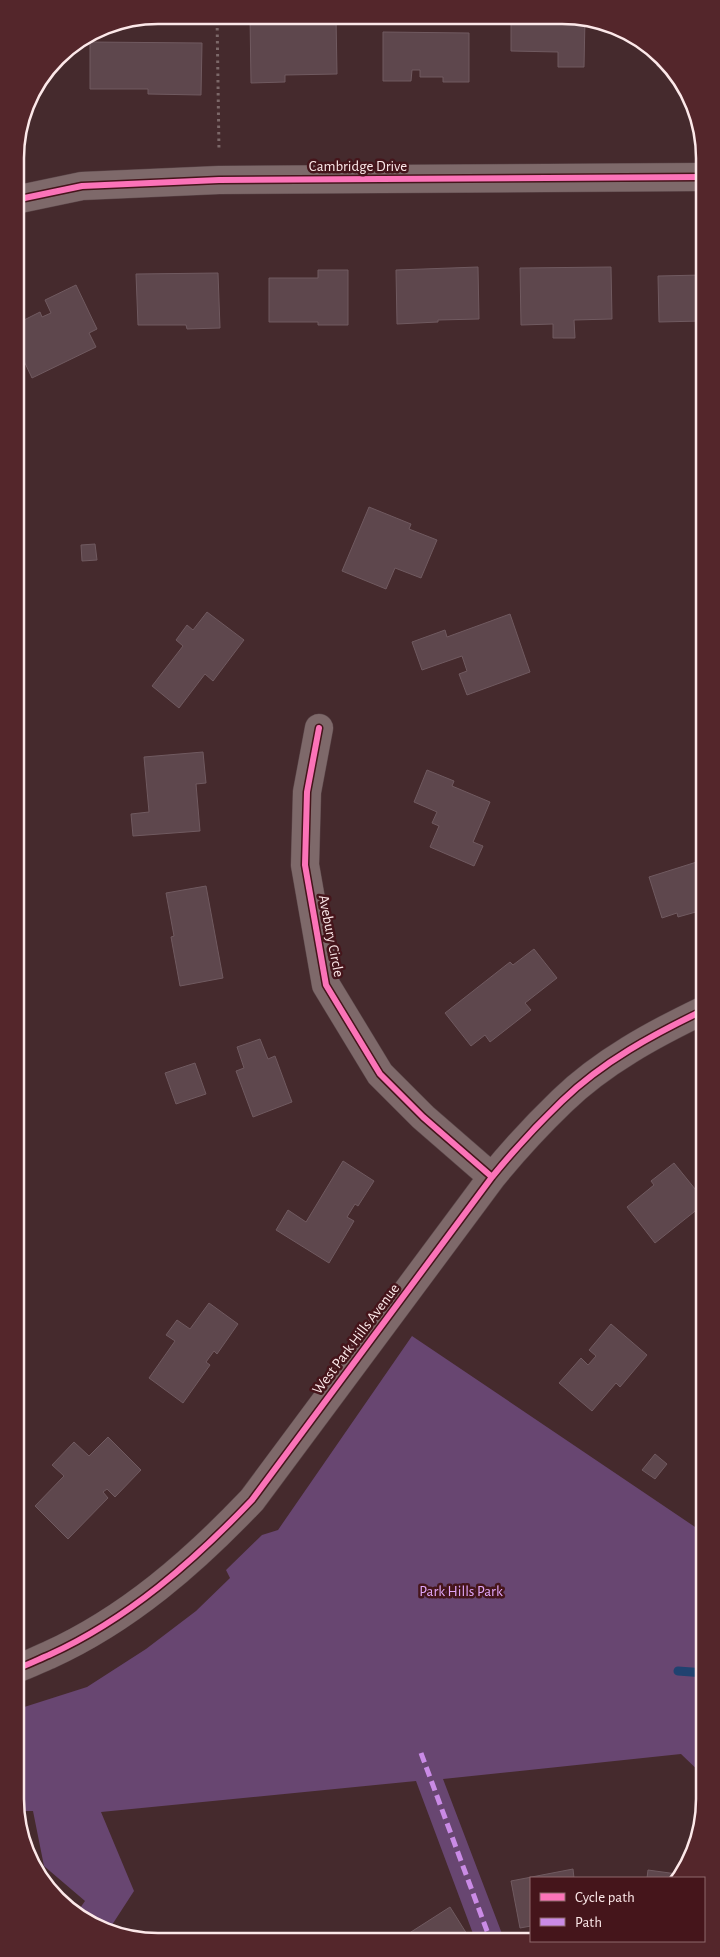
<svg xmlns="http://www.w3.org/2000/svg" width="720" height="1957" font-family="'Alegreya Sans',sans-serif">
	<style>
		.green { fill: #684671 }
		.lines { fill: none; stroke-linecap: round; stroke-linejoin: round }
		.stream { stroke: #204270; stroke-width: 9 }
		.building { fill: #5e474d; stroke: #705a60 }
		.minor-casing { stroke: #5b4649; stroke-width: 29 }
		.path { stroke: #7c6869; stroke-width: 3; stroke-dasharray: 2.5 4; stroke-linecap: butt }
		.minor { stroke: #7e696a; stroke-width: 28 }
		.quiet { stroke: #ca8be6; stroke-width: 5; stroke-dasharray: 10 5; stroke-linecap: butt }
		.cycleway-casing { stroke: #45151b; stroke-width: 9 }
		.cycleway { stroke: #fb73b8; stroke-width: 6 }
		.labels { text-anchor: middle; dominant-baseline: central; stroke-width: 5; stroke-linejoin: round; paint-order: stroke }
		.street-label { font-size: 15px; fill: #fce8e9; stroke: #45151b }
		.park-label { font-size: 15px; fill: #e0a6f8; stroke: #45151b }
		.rim { fill: none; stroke: #fce8e9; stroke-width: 2.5 }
	</style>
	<rect width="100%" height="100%" fill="#452a2d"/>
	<!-- green -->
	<path class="green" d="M412,1336L704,1533L705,1777L681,1754L443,1779L504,1939H475L416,1781L101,1812L134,1891L110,1928L78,1911L85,1901L44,1866L33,1811H18V1709L87,1687L146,1649L196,1611L230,1578L226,1570L262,1535L278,1530Z"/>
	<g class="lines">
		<!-- stream -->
		<path class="stream" d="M678,1671L705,1673"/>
	</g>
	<!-- building -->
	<path class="building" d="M250,16H336L337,74L285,75V82L251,83Z
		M511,17L585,18L584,67H558V52L511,51Z
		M383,32L469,33V82H443V77H420V70H412L411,81H383Z
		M90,42L202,43L201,95L148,94V89H90Z
		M657,54L663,57L668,66H657Z
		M478,267L479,319L438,320V322L397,324L396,270Z
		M611,267L612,319L574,320L575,338H553V324L521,325L520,268Z
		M318,270H348V325H318V322H269V278H318Z
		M218,273L220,328L187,329L186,325H138L136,274Z
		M702,275V321L659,322L658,276Z
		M76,285L97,329L89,333L96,347L32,378L16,344V324L40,312L42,317L51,313L45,300Z
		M369,507L411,524L409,529L437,540L421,578L395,568L386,589L342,571Z
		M95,544L97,560L82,561L81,545Z
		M207,612L244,640L213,681L205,674L179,708L152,686L183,646L176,640L187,625L193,630Z
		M510,614L530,672L467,695L459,674L467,671L462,656L422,670L412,642L445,630L447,637Z
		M203,752L206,783L196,784L200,831L133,836L131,814L149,812L144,757Z
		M427,770L454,781L452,786L490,802L473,842L483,846L474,866L430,847L439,826L432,823L437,812L414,802Z
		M703,860V910L678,917L677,913L662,918L649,877Z
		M206,886L223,978L180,986L171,937L174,936L166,893Z
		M534,949L557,978L525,1003L531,1010L490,1042L485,1035L471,1046L445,1013L510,962L513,965Z
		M260,1039L268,1059L275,1056L292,1102L253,1117L236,1071L244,1068L237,1047Z
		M195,1063L206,1094L176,1104L165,1073Z
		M343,1161L374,1181L358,1206L355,1204L347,1217L354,1221L329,1263L276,1230L288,1210L306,1222Z
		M674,1163L704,1200V1204L655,1243L627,1207L654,1185L651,1181Z
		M209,1303L238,1324L217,1354L214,1351L206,1362L210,1365L183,1403L149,1378L175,1341L166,1335L177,1320L190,1329Z
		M611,1324L647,1355L620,1387L616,1383L592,1411L559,1383L581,1358L588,1365L596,1356L589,1350Z
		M108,1437L141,1470L115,1497L107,1489L103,1492L108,1498L68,1539L35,1506L64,1476L52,1465L74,1442L89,1456Z
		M655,1454L667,1464L655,1479L642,1470Z
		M678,1868L684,1869L679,1878H647L648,1870L677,1874Z
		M573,1869L574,1878H531V1926L520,1928L511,1881Z
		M450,1907L470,1939H400Z"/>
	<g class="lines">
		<defs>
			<path id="minor" d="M15,200L82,186L219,180L702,177
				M319,728L307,792L305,865L326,985L380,1074L423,1117L492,1177
				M18,1668C28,1665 39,1659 49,1655C128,1619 193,1562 252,1500L492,1177C514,1150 537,1125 562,1101C602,1062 654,1034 704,1010"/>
		</defs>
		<!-- minor casing -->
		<use href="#minor" class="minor-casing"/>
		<!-- path -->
		<path class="path" d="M217,15L219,151"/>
		<!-- minor -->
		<use href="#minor" class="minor"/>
		<!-- quiet -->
		<path class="quiet" d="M421,1753L490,1939"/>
		<defs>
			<path id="cycleway" d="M15,200L82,186L219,180L702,177
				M319,728L307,792L305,865L326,985L380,1074L423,1117L492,1177
				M18,1668C28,1665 39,1659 49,1655C128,1619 193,1562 252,1500L492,1177C514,1150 537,1125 562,1101C602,1062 654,1034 704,1010"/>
		</defs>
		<!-- cycleway casing -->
		<use href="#cycleway" class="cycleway-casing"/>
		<!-- cycleway -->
		<use href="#cycleway" class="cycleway"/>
	</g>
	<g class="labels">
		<!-- street labels -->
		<g class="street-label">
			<text x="358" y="166">Cambridge Drive</text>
			<text transform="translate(331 936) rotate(79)">Avebury Circle</text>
			<text transform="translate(356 1339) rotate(-53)">West Park Hills Avenue</text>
		</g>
		<!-- park labels -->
		<g class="park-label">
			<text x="461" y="1591">Park Hills Park</text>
		</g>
	</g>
	<!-- crop -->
	<path d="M0 0H720V1957H0ZM158 24H562A134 134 0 0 1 696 158V1799A134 134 0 0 1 562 1933H158A134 134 0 0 1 24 1799V158A134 134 0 0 1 158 24Z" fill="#54262b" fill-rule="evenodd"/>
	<path class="rim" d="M158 24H562A134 134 0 0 1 696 158V1799A134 134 0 0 1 562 1933H158A134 134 0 0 1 24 1799V158A134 134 0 0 1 158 24Z"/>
	<!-- legend -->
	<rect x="530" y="1877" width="175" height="65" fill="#45151b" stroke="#8e696d"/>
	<rect x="540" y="1893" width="25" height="8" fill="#fb73b8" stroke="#8e696d"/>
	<text x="575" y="1902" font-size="15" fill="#fce8e9">Cycle path</text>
	<rect x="540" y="1918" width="25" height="8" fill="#ca8be6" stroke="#8e696d"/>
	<text x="575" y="1927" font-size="15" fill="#fce8e9">Path</text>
</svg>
